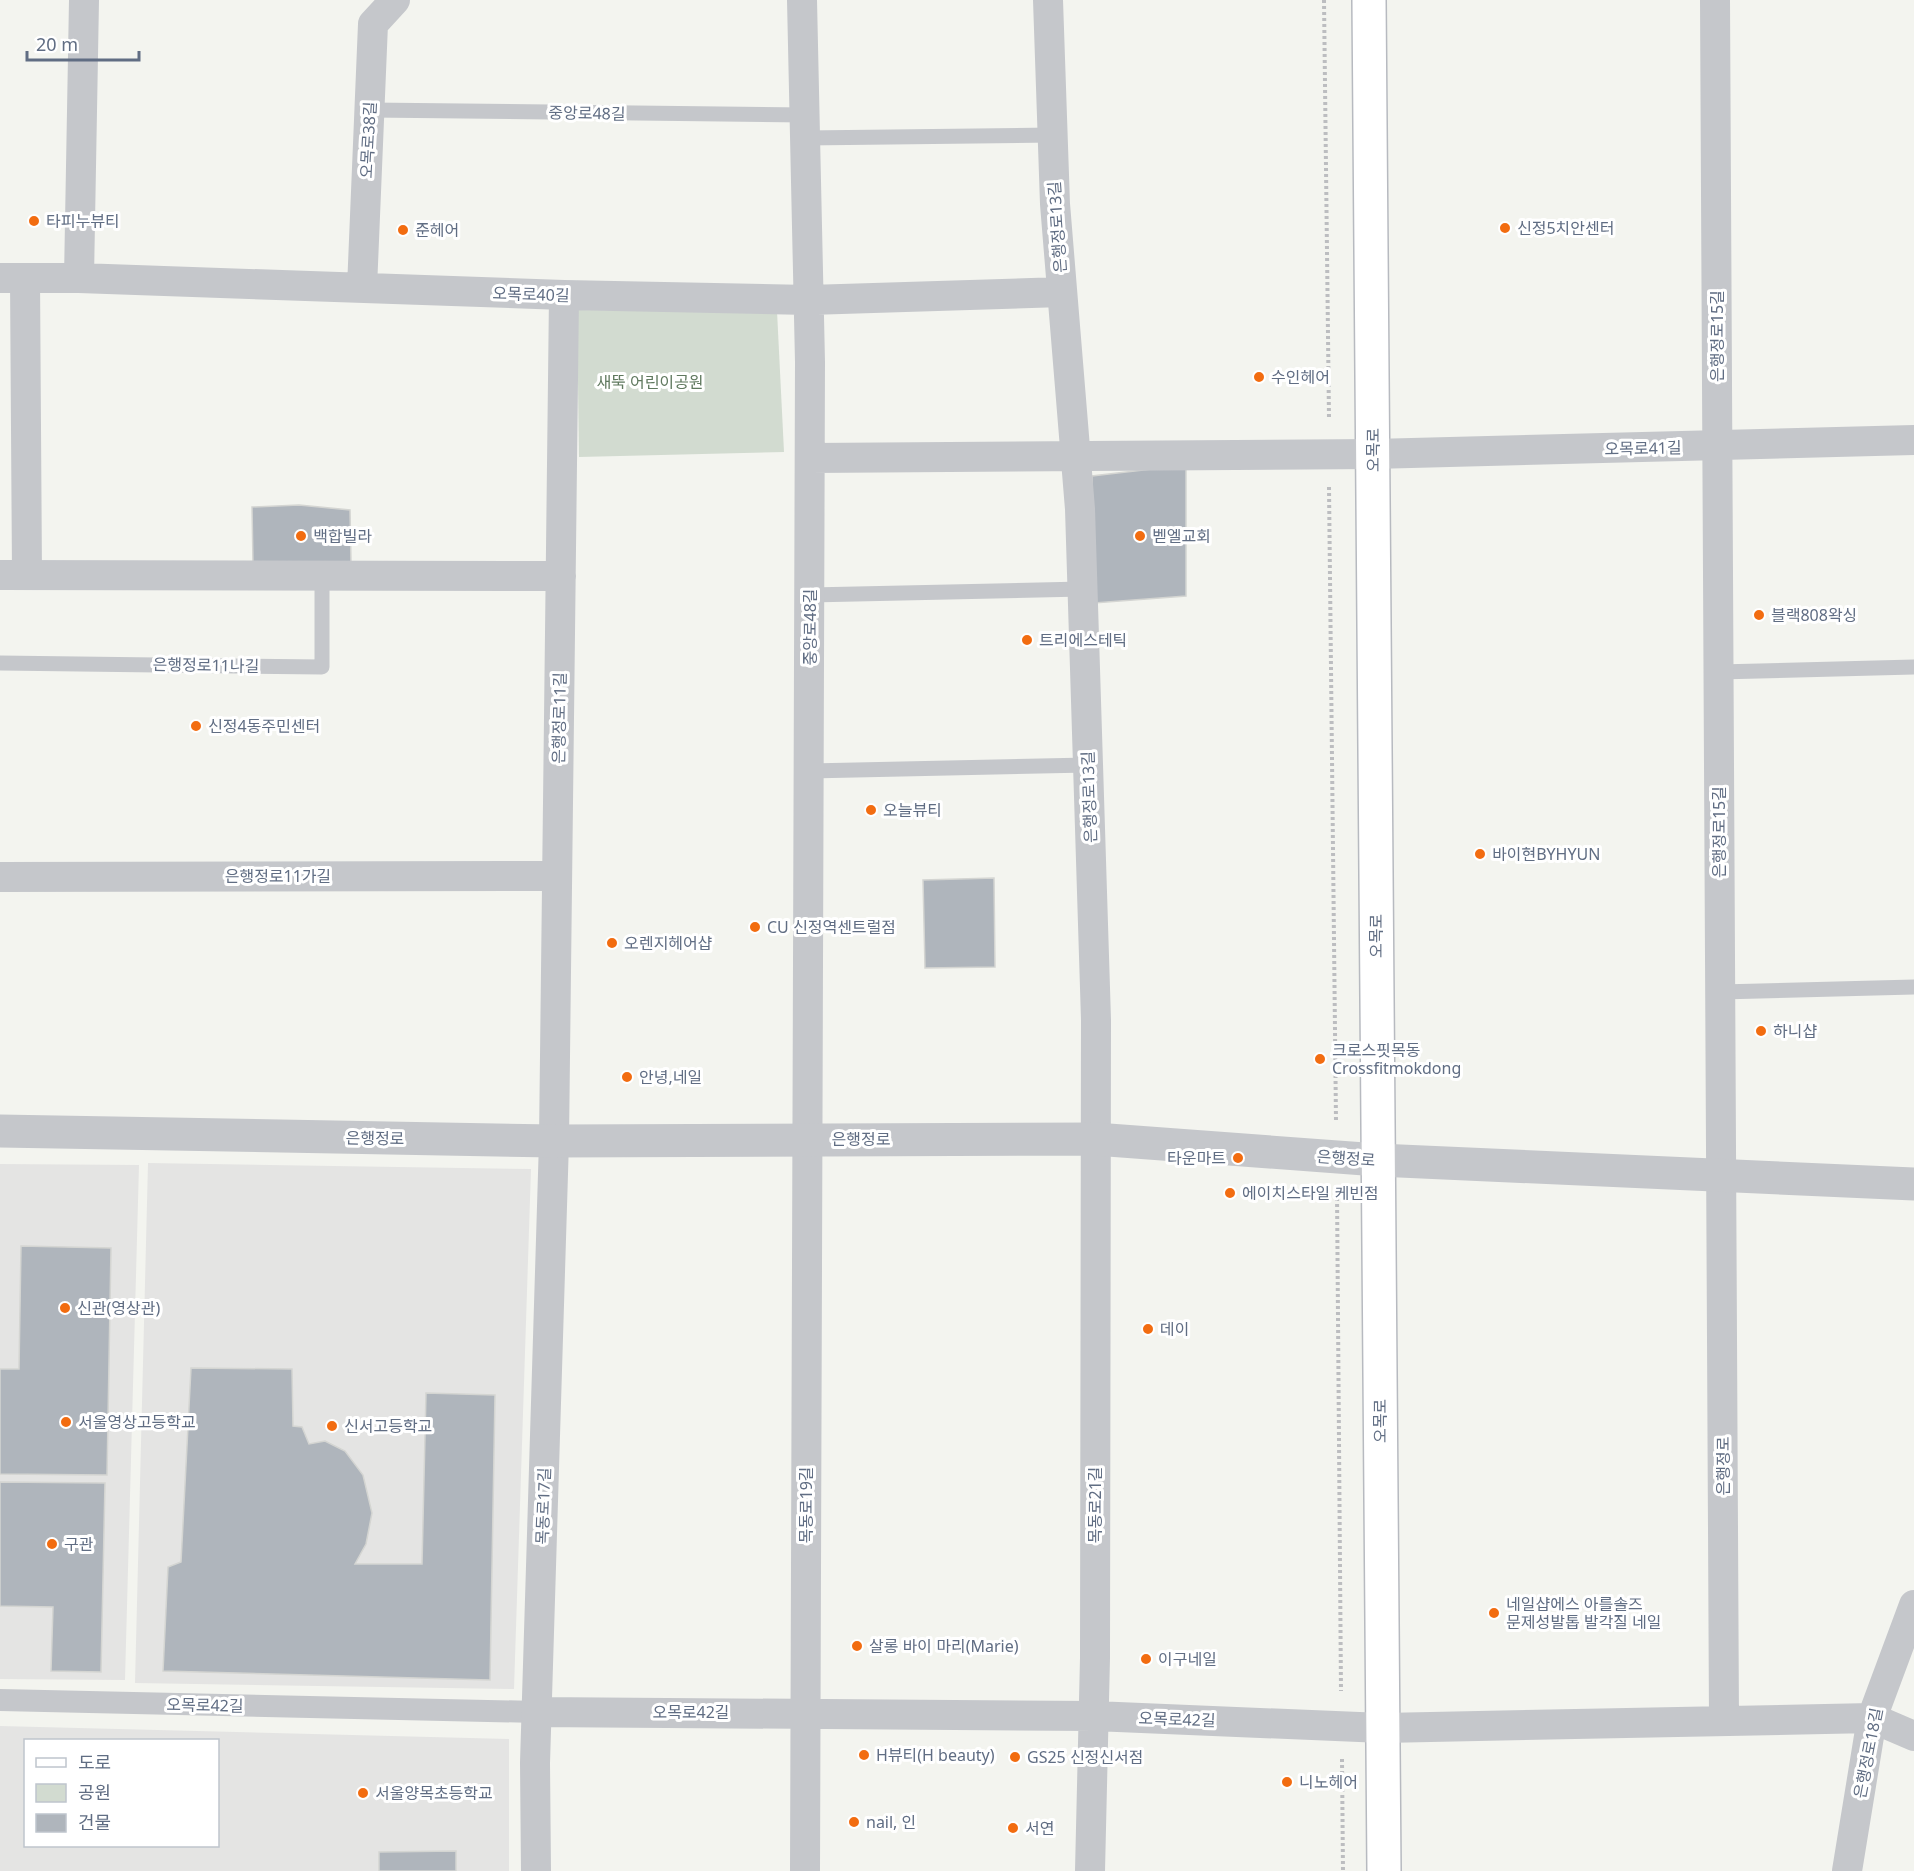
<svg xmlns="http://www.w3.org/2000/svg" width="1914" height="1871" font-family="'Noto Sans','Noto Sans KR',sans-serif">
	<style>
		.built { fill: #e4e4e3; fill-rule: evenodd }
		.green { fill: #d2dbd0 }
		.building { fill: #afb5bc; stroke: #d4d5d2; stroke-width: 1.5 }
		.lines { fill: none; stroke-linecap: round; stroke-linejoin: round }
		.secondary-casing { stroke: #b7bac0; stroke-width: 36 }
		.path { stroke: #bcbdc0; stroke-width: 4; stroke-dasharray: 3 3; stroke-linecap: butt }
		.service { stroke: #c5c7cb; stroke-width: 15 }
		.pedestrian { stroke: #c5c7cb; stroke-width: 22 }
		.minor { stroke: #c5c7cb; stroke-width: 30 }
		.tertiary { stroke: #c5c7cb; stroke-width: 33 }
		.secondary { stroke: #fff; stroke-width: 33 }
		.poi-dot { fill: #f26c10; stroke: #fff; stroke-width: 2 }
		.labels { text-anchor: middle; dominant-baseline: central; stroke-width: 6; stroke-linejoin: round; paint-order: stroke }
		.street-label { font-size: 16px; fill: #606d83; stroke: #fff }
		.poi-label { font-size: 16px; fill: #606d83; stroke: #fff; text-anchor: start }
		.park-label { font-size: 16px; fill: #60795f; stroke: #fff }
	</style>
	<rect width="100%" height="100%" fill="#f3f4ef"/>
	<!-- built -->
	<path class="built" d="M148,1163L531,1169L514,1689L135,1683Z
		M0,1164L139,1165L125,1680L0,1679Z
		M0,1726L509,1739V1871H0ZM26,1740H218V1846H26Z"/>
	<!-- green -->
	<path class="green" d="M577,310L777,311L784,452L579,457Z"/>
	<!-- building -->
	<path class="building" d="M1186,465V596L1094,603L1092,476Z
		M299,505L350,510L351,562L253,563L252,507Z
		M994,878L995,967L925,968L923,880Z
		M21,1246L111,1248L107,1475L0,1474V1369H19Z
		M191,1368L292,1369L293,1426L302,1427L309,1444L325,1441L345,1451L363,1475L372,1513L366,1544L355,1564H422L426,1393L495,1395L490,1680L163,1671L168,1567L181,1562Z
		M0,1482L105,1483L101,1672L51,1671L53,1607L0,1606Z
		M456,1851V1871H379V1852Z"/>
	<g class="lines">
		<defs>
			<path id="secondary" d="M1369,0L1384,1871"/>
		</defs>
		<!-- secondary casing -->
		<use href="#secondary" class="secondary-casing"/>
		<!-- path -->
		<path class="path" d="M1324,0L1329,419
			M1329,487L1336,1121
			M1337,1192L1341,1691
			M1342,1759L1343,1871"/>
		<!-- service -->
		<path class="service" d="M370,110L805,115
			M805,138L1052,135
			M810,595L1083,589
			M0,663L322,667V576
			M1718,672L1914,667
			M809,771L1088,765
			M1720,992L1914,987"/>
		<!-- pedestrian -->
		<path class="pedestrian" d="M0,1700L537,1712"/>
		<!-- minor -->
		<path class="minor" d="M802,0L810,362L805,1871
			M1048,0L1055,204L1080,509L1096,1020L1095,1658L1090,1871
			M1715,0L1724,1721
			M0,278H79L564,295L809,300L1062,292
			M25,278L27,575
			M79,278L84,0
			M362,288L373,24L395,0
			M811,458L1373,454L1914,440
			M0,575L561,576
			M0,877L557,876
			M537,1712L1094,1716L1383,1728L1872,1718L1914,1736
			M536,1871L535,1763L554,1141L564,295
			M1847,1871L1872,1718L1914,1605"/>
		<!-- tertiary -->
		<path class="tertiary" d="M0,1131L554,1141L1095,1139L1378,1160L1914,1184"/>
		<!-- secondary -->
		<use href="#secondary" class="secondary"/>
	</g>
	<!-- markers -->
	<g class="poi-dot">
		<circle cx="34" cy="221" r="6"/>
		<circle cx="1505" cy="228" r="6"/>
		<circle cx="403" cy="230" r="6"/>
		<circle cx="1259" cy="377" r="6"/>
		<circle cx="301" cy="536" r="6"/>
		<circle cx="1140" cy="536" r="6"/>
		<circle cx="1759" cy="615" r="6"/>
		<circle cx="1027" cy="640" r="6"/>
		<circle cx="196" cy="726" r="6"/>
		<circle cx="871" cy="810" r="6"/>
		<circle cx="1480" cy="854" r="6"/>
		<circle cx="755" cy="927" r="6"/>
		<circle cx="612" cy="943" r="6"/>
		<circle cx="1761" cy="1031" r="6"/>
		<circle cx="1320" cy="1059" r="6"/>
		<circle cx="627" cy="1077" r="6"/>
		<circle cx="1238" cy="1158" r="6"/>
		<circle cx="1230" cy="1193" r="6"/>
		<circle cx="65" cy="1308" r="6"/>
		<circle cx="1148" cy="1329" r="6"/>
		<circle cx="66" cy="1422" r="6"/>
		<circle cx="332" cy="1426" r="6"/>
		<circle cx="52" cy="1544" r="6"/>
		<circle cx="1494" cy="1613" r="6"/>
		<circle cx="857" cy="1646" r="6"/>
		<circle cx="1146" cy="1659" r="6"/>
		<circle cx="864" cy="1755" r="6"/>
		<circle cx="1015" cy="1757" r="6"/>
		<circle cx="1287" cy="1782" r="6"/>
		<circle cx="363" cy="1793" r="6"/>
		<circle cx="854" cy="1822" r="6"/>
		<circle cx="1013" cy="1828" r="6"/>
	</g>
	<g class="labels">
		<!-- street labels -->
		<g class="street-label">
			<text transform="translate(587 113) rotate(1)">중앙로48길</text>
			<text transform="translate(368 140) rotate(-87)">오목로38길</text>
			<text transform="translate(1057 227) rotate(-94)">은행정로13길</text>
			<text transform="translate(531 294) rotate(2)">오목로40길</text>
			<text transform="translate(1717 336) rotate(-90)">은행정로15길</text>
			<text transform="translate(1643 448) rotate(-1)">오목로41길</text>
			<text transform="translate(1373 450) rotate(-90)">오목로</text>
			<text transform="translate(810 627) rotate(-90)">중앙로48길</text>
			<text transform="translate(206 665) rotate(1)">은행정로11나길</text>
			<text transform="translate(559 718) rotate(-89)">은행정로11길</text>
			<text transform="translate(1089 797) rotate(-92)">은행정로13길</text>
			<text transform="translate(1719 832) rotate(-90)">은행정로15길</text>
			<text x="278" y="876">은행정로11가길</text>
			<text transform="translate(1376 936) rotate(-90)">오목로</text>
			<text transform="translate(375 1138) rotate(1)">은행정로</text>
			<text x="861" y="1139">은행정로</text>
			<text transform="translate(1346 1158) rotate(4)">은행정로</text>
			<text transform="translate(1380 1421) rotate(-90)">오목로</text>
			<text transform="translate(1723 1466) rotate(-90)">은행정로</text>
			<text transform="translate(806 1505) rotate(-90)">목동로19길</text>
			<text transform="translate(1095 1505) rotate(-90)">목동로21길</text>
			<text transform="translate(543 1506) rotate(-88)">목동로17길</text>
			<text transform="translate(205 1705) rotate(1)">오목로42길</text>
			<text x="691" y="1712">오목로42길</text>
			<text transform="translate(1177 1719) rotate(2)">오목로42길</text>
			<text transform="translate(1868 1753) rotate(-79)">은행정로18길</text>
		</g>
		<!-- poi labels -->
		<g class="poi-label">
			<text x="46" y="221">타피누뷰티</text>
			<text x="1517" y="228">신정5치안센터</text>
			<text x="415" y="230">준헤어</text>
			<text x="1271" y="377">수인헤어</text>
			<text x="313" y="536">백합빌라</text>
			<text x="1152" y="536">벧엘교회</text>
			<text x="1771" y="615">블랙808왁싱</text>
			<text x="1039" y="640">트리에스테틱</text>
			<text x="208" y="726">신정4동주민센터</text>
			<text x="883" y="810">오늘뷰티</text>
			<text x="1492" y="854">바이현BYHYUN</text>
			<text x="767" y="927">CU 신정역센트럴점</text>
			<text x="624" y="943">오렌지헤어샵</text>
			<text x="1773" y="1031">하니샵</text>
			<text x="1332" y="1050">크로스핏목동<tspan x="1332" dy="18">Crossfitmokdong</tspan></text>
			<text x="639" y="1077">안녕,네일</text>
			<text x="1226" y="1158" text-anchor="end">타운마트</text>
			<text x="1242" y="1193">에이치스타일 케빈점</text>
			<text x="77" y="1308">신관(영상관)</text>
			<text x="1160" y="1329">데이</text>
			<text x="78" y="1422">서울영상고등학교</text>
			<text x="344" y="1426">신서고등학교</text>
			<text x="64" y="1544">구관</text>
			<text x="1506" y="1604">네일샵에스 아를솔즈<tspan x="1506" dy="18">문제성발톱 발각질 네일</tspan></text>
			<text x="869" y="1646">살롱 바이 마리(Marie)</text>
			<text x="1158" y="1659">이구네일</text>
			<text x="876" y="1755">H뷰티(H beauty)</text>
			<text x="1027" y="1757">GS25 신정신서점</text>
			<text x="1299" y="1782">니노헤어</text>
			<text x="375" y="1793">서울양목초등학교</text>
			<text x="866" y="1822">nail, 인</text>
			<text x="1025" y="1828">서연</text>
		</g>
		<!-- park labels -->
		<g class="park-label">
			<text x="650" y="382">새뚝 어린이공원</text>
		</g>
	</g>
	<!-- legend -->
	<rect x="24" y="1739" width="195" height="108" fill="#ffffff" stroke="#bfc5cd" stroke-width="1.5"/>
	<rect x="36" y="1758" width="30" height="9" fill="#ffffff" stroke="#bfc5cd" stroke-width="1.5"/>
	<text x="78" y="1769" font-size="18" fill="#606d83">도로</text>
	<rect x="36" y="1784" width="30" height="18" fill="#d2dbd0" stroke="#bfc5cd" stroke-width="1.5"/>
	<text x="78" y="1799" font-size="18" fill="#606d83">공원</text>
	<rect x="36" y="1814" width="30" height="18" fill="#afb5bc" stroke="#bfc5cd" stroke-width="1.5"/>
	<text x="78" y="1829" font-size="18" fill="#606d83">건물</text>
	<!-- scale -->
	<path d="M27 51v9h112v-9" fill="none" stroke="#606d83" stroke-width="3"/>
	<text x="36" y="51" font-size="18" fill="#606d83" stroke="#ffffff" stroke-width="4.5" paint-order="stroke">20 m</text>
</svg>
